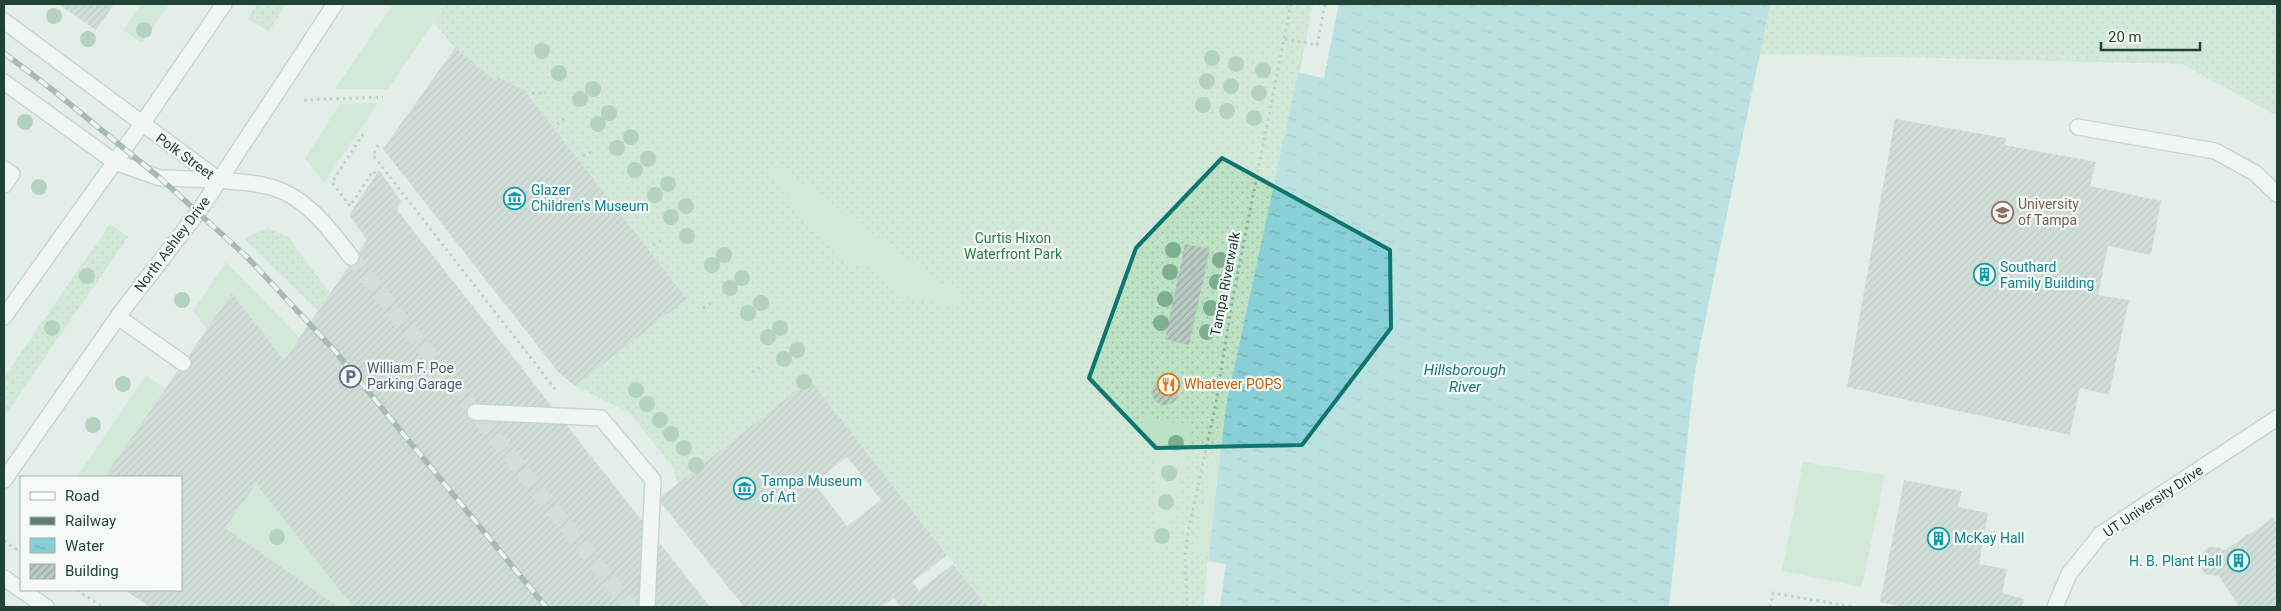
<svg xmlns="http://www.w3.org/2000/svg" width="2281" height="611" font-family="Roboto,sans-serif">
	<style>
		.grass { fill: url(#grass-dots) }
		.garden { fill: #bce1c3 }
		.water { fill: url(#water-ripples) }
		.pier { fill: #e4eee9 }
		.building { fill: url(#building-hatch); fill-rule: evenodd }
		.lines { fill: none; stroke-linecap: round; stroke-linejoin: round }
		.street-tunnel { stroke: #bdccc5; stroke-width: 15; stroke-dasharray: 15 8; stroke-linecap: butt }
		.lane-casing { stroke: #a6b7b0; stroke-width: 18 }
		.street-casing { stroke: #a6b7b0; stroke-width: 18 }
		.secondary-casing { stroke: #a2bbb0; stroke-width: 18 }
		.path { stroke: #83b4a1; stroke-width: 3; stroke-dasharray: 2.5 4; stroke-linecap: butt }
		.lane { stroke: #fff; stroke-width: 15 }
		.street { stroke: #fff; stroke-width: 15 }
		.secondary { stroke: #fff; stroke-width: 15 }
		.rail-casing { stroke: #5d7d72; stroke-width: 5.5 }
		.rail { stroke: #f5faf7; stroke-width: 4; stroke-dasharray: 11; stroke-linecap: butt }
		.tree { fill: #7daf8e }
		.marked { fill: none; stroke: #0f766e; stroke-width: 4; stroke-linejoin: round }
		.labels { text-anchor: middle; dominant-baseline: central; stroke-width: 4.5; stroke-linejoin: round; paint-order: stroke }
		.street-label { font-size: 14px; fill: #224237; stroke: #f5faf7 }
		.culture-label { font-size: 14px; fill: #0d838f; stroke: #f5faf7; text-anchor: start }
		.education-label { font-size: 14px; fill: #785e54; stroke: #f5faf7; text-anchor: start }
		.park-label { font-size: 14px; fill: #297b43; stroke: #f5faf7 }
		.service-label { font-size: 14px; fill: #4e5e75; stroke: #f5faf7; text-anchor: start }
		.food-label { font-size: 14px; fill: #c56008; stroke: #f5faf7; text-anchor: start }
		.water-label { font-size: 15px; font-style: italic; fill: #187882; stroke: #f5faf7 }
	</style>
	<defs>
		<pattern id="grass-dots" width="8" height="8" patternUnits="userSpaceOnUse" patternTransform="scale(1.25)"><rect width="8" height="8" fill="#bce1c3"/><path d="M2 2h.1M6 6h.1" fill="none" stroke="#a1c2a8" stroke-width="1.8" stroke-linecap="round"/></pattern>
		<pattern id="water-ripples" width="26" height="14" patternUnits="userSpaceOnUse" patternTransform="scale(1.25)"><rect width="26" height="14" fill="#89d0d6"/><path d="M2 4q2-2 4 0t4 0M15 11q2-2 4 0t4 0" fill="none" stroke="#70aaae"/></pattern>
		<pattern id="building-hatch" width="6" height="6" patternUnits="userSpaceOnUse" patternTransform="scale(1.25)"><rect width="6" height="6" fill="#b9cac2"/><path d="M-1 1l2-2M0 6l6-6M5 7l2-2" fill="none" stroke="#96a69e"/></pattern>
	</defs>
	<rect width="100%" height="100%" fill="#e4eee9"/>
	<!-- grass -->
	<path class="grass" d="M257,4H286L269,32L248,19Z
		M439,4H1313L1208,561L1203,607H988L810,380L678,483L672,466L629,412L575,386L670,312L675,305L677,307L687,299L524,90L499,78L496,81L455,48L434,23L443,10Z
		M1770,4H2277V116L2182,64L1759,54Z
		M110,224L128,237L4,417V377Z
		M267,228L288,237L330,293L318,311L244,239Z"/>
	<!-- garden -->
	<path class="garden" d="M141,4H169L142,43L123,30Z
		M393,4H439L443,9L388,89H335Z
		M1157,4H1196L1194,11Z
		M378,103L324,183L305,158L340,104Z
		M775,165L962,297L960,307L896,295L873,268L840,261L769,174Z
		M226,262L299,337L284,360L232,293L207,329L193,311Z
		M146,375L165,389L104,477H77Z
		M1223,405L1226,406L1210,555L1195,553Z
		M1144,416L1192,427L1165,552L1154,551L1156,437L1141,431Z
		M1803,462L1885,475L1862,587L1782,571Z
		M256,484L353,607H339L225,528Z"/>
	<!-- water -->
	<path class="water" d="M1313,4H1770L1695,370L1669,607H1203L1226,406Z"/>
	<!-- pier -->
	<path class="pier" d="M1313,4H1339L1324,78L1299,73Z
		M1208,561L1226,564L1220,607H1203Z"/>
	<!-- building -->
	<path class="building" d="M58,4H114L96,30Z
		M455,48L496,81L499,78L524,90L687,299L575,386L559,373L383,149Z
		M1895,119L2006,138L2005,145L2096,162L2090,186L2161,201L2151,255L2108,246L2098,295L2129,300L2109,395L2080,388L2070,435L1847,387Z
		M379,170L401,201L397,210L710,607H353L256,484L225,528L339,607H150L125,590H181V477H104L232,293L284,360L367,240L349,215Z
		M1185,244L1210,249L1189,345L1165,339Z
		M1152 392a13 13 0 1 1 26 0a13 13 0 1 1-26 0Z
		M810,380L947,555L912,582L919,591L953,564L988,607H897L899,605L894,598L881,607H744L674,519L658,499ZM847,457L881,500L847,526L814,483Z
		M1904,480L1962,491L1958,507L1988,513L1979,564L2007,569L2002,593L2024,599L2022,607H1903L1880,602Z
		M2273,518L2277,524V607H2235L2238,605L2219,576L2207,575L2202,570L2199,563L2201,554L2208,547H2218L2225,550Z"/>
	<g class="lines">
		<!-- street-tunnel -->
		<path class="street-tunnel" d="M351,257L631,607"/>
		<defs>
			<path id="lane" d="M2078,127L2215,151L2255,173L2277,194
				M4,169L12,174L4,185
				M118,317L183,363
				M475,412L601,418L653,480L647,607"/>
			<path id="street" d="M219,180C235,182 251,182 266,186C303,193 330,229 351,257
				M2055,607L2069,574L2101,534L2277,418"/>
			<path id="secondary" d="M4,21L219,180
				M4,82L115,162L160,178L219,180
				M4,317L142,124L224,4
				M4,480L122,311L199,211L335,4
				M4,578L46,607"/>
		</defs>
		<!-- lane casing -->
		<use href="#lane" class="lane-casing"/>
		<!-- street casing -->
		<use href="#street" class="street-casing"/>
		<!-- secondary casing -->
		<use href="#secondary" class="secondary-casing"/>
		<!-- path -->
		<path class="path" d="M1285,39L1317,45L1325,4
			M532,93H546
			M304,100L383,97
			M557,124L566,117
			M363,134L332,182L350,206L373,171L376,174
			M378,145L373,155L555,389
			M583,156L594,151
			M653,245L664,239
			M703,308L714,302
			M752,372L764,366
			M4,541L21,552
			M77,590L103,607
			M1187,607L1185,554L1189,528L1216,403L1231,307L1291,4
			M1770,607L1773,593L1854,607"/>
		<!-- lane -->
		<use href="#lane" class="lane"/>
		<!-- street -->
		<use href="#street" class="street"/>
		<!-- secondary -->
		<use href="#secondary" class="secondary"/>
		<defs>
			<path id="rail" d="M4,53L54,91L160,178L246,256L334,350L546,607"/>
		</defs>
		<!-- rail casing -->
		<use href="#rail" class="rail-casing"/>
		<!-- rail -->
		<use href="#rail" class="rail"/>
	</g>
	<!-- trees -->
	<g class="tree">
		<circle cx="54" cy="16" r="8"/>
		<circle cx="144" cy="30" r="8"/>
		<circle cx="88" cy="39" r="8"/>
		<circle cx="542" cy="51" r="8"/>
		<circle cx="1212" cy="58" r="8"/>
		<circle cx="1236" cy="64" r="8"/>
		<circle cx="1263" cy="70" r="8"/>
		<circle cx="559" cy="73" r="8"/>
		<circle cx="1207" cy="81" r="8"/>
		<circle cx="1231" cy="86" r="8"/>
		<circle cx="593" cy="89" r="8"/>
		<circle cx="1259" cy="93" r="8"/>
		<circle cx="580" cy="99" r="8"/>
		<circle cx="1203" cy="105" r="8"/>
		<circle cx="1227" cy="111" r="8"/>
		<circle cx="609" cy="113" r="8"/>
		<circle cx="1254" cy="118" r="8"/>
		<circle cx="25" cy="122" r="8"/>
		<circle cx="598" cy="124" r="8"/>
		<circle cx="631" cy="137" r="8"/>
		<circle cx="617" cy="148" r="8"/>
		<circle cx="648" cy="159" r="8"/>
		<circle cx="635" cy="170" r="8"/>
		<circle cx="668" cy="184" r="8"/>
		<circle cx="39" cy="187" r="8"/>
		<circle cx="655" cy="195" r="8"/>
		<circle cx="686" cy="206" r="8"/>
		<circle cx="671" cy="217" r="8"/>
		<circle cx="687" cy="236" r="8"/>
		<circle cx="1173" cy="250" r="8"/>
		<circle cx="724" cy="255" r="8"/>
		<circle cx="1220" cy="260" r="8"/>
		<circle cx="712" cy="265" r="8"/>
		<circle cx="1170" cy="272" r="8"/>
		<circle cx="87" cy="276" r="8"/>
		<circle cx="742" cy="278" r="8"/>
		<circle cx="1217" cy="282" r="8"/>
		<circle cx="730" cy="288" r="8"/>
		<circle cx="1165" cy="299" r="8"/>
		<circle cx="182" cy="300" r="8"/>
		<circle cx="761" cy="303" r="8"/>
		<circle cx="1211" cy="308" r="8"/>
		<circle cx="748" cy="313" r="8"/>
		<circle cx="1161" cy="323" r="8"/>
		<circle cx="52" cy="328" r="8"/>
		<circle cx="780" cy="328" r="8"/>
		<circle cx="1207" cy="332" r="8"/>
		<circle cx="768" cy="337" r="8"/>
		<circle cx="797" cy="350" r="8"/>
		<circle cx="784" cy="359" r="8"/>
		<circle cx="804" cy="382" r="8"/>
		<circle cx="123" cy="384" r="8"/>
		<circle cx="636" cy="390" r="8"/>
		<circle cx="647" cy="404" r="8"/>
		<circle cx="660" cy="420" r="8"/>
		<circle cx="93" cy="425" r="8"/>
		<circle cx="671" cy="434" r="8"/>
		<circle cx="1176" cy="443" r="8"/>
		<circle cx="684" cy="448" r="8"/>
		<circle cx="696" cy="465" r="8"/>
		<circle cx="1169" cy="473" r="8"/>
		<circle cx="1166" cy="502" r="8"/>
		<circle cx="1162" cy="536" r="8"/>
		<circle cx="277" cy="537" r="8"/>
	</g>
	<!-- marked area -->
	<path d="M0 0H2281V611H0ZM1222,158L1390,250L1391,328L1302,445L1156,448L1089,378L1136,248Z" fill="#e4eee9" fill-opacity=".55" fill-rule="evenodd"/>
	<path class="marked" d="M1222,158L1390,250L1391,328L1302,445L1156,448L1089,378L1136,248Z"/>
	<!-- icons -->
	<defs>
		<symbol id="museum-ring" viewBox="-11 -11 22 22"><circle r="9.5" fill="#f5faf7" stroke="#0f9aa8" stroke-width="1.5"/><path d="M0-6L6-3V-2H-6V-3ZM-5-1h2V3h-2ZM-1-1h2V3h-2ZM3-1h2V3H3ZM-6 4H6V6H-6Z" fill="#0f9aa8"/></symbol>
		<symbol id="university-ring" viewBox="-11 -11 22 22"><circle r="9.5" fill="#f5faf7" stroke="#8d6e63" stroke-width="1.5"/><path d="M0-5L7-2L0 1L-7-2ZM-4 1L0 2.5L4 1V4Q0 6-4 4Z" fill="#8d6e63"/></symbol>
		<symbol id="building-ring" viewBox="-11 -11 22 22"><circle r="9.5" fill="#f5faf7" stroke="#0f9aa8" stroke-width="1.5"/><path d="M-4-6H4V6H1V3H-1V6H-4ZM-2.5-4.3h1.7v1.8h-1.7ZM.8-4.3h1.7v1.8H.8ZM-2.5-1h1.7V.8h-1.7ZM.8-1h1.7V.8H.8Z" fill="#0f9aa8"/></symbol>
		<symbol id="parking-ring" viewBox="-11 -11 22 22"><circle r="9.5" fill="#f5faf7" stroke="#5c6f8a" stroke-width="1.5"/><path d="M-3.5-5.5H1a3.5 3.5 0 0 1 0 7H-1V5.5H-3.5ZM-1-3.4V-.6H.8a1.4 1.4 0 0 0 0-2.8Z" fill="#5c6f8a"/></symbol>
		<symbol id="restaurant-ring" viewBox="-11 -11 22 22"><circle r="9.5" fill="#f5faf7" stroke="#e8710a" stroke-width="1.5"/><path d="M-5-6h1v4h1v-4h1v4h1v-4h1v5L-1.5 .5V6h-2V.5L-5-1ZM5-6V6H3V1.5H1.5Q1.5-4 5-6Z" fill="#e8710a"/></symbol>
	</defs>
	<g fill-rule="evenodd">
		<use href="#museum-ring" x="502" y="186" width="25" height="25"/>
		<use href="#university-ring" x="1990" y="200" width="25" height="25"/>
		<use href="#building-ring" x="1972" y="262" width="25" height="25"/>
		<use href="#parking-ring" x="338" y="364" width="25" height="25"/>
		<use href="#restaurant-ring" x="1156" y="372" width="25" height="25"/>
		<use href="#museum-ring" x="732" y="476" width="25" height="25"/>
		<use href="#building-ring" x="1926" y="526" width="25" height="25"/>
		<use href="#building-ring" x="2226" y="548" width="25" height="25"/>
	</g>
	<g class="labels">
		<!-- street labels -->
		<g class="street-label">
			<text transform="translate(185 156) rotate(36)">Polk Street</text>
			<text transform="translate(172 244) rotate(-53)">North Ashley Drive</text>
			<text transform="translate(1225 284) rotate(-79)">Tampa Riverwalk</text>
			<text transform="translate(2153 501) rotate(-34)">UT University Drive</text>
		</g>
		<!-- culture labels -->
		<g class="culture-label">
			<text x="531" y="190">Glazer<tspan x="531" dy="16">Children's Museum</tspan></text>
			<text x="2000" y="267">Southard<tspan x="2000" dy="16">Family Building</tspan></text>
			<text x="761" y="481">Tampa Museum<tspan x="761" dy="16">of Art</tspan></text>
			<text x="1954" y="538">McKay Hall</text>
			<text x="2222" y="561" text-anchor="end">H. B. Plant Hall</text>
		</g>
		<!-- education labels -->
		<g class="education-label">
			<text x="2018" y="204">University<tspan x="2018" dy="16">of Tampa</tspan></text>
		</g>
		<!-- park labels -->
		<g class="park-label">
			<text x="1013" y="238">Curtis Hixon<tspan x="1013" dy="16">Waterfront Park</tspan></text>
		</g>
		<!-- service labels -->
		<g class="service-label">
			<text x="367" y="368">William F. Poe<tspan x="367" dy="16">Parking Garage</tspan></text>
		</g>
		<!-- food labels -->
		<g class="food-label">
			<text x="1184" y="384">Whatever POPS</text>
		</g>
		<!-- water labels -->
		<g class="water-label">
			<text x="1465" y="370">Hillsborough<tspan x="1465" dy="17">River</tspan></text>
		</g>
	</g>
	<!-- border -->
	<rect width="2281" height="611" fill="none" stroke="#224237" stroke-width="10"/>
	<!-- legend -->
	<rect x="20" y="476" width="162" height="115" fill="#f5faf7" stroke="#a1b0aa"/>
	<rect x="30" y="492" width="25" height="8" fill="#ffffff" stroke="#a1b0aa"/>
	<text x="65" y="501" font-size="15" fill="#224237">Road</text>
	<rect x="30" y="517" width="25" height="8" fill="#5d7d72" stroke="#a1b0aa"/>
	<text x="65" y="526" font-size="15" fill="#224237">Railway</text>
	<rect x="30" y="538" width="25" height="15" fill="url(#water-ripples)" stroke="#a1b0aa"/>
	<text x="65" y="551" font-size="15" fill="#224237">Water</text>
	<rect x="30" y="564" width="25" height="15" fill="url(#building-hatch)" stroke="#a1b0aa"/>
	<text x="65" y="576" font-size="15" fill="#224237">Building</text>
	<!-- scale -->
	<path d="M2101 42v8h99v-8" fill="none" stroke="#224237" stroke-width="2.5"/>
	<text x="2108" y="42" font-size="15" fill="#224237" stroke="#f5faf7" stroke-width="4" paint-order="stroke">20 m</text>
</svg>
